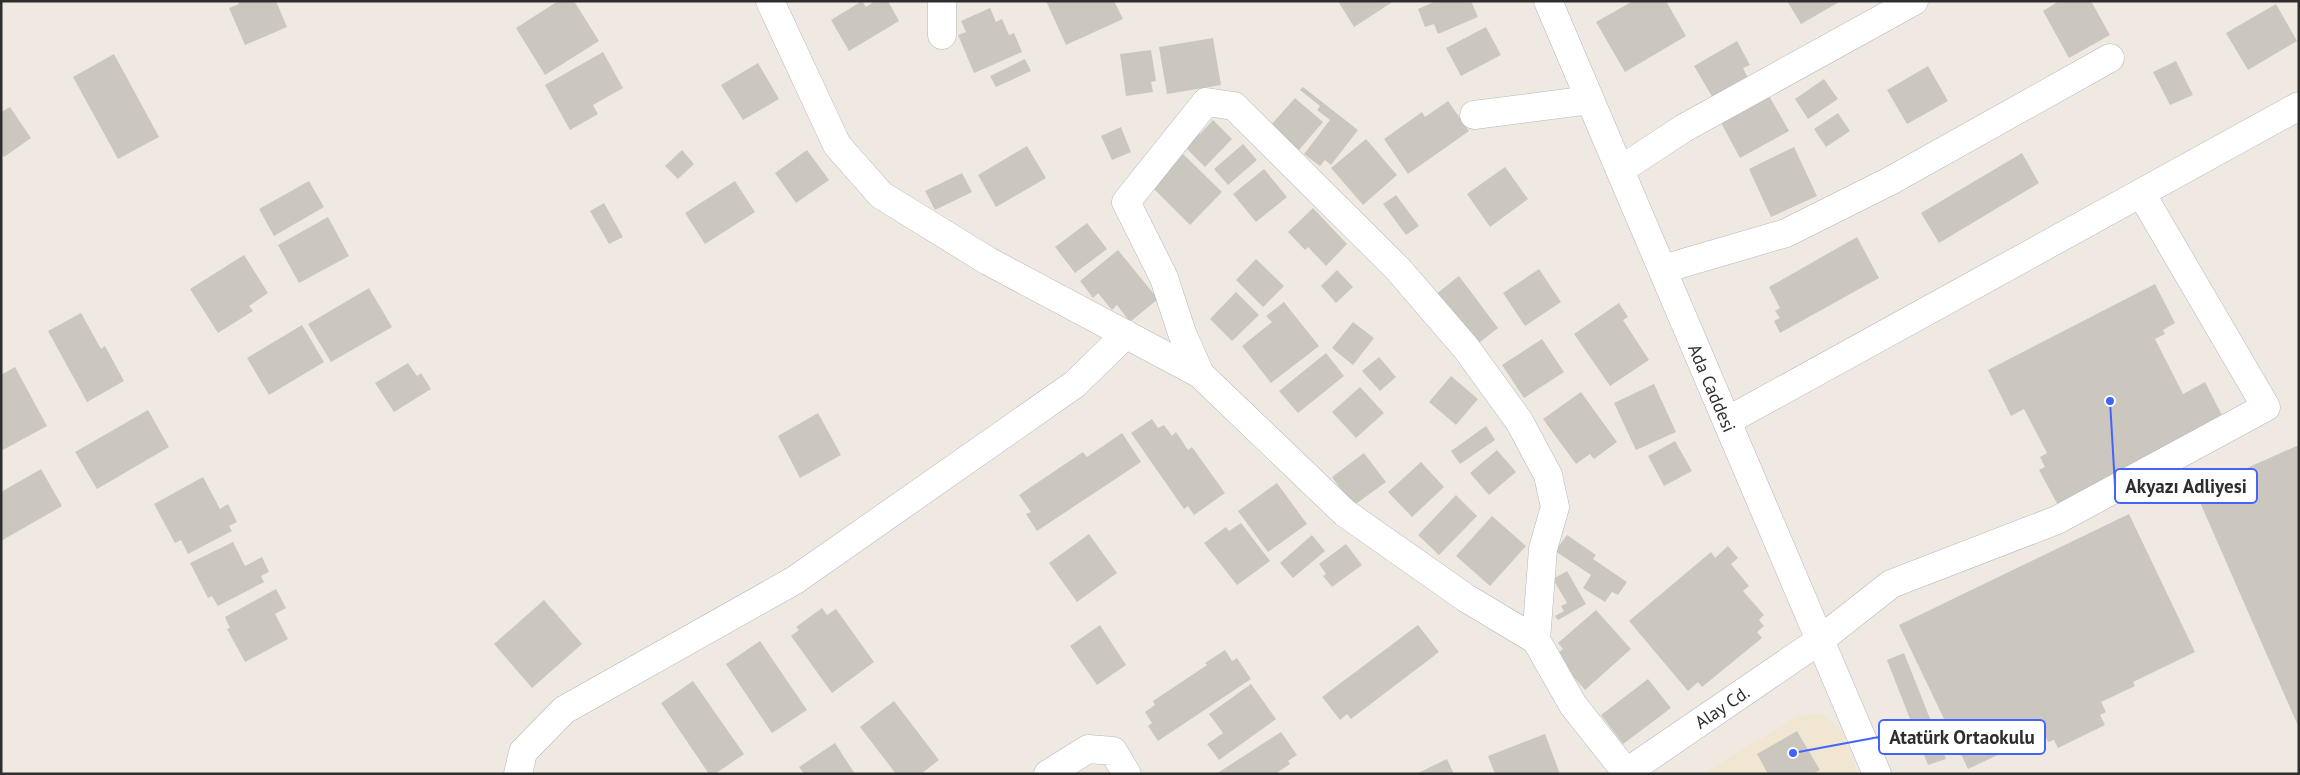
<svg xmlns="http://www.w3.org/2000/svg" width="2300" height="775" font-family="'PT Sans',sans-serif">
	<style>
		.education { fill: #f0e6d1 }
		.building { fill: #cbc7bf }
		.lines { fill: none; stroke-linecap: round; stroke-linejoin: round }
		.street-casing { stroke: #b4b7c1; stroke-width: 29 }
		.secondary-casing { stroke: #b4b7c1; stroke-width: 29 }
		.street { stroke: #fff; stroke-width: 28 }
		.secondary { stroke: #fff; stroke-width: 28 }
		.labels { text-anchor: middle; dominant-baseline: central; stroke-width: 4.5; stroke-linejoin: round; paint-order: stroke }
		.street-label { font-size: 18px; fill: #2e2e2e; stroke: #fff }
		.leader { fill: none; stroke: #4264fb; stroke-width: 2 }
		.callout-dot { fill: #4264fb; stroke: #fff; stroke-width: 2 }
		.callout { fill: #fff; stroke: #4264fb; stroke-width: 2 }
		.callout-label { font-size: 19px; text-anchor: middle; font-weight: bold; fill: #2e2e2e }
	</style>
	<rect width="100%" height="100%" fill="#efe9e1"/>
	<!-- education -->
	<path class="education" d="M1821,713L1843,733L1858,774H1702L1797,717Z"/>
	<!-- building -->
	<path class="building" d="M238,1H276L287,27L245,45L229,8L239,4Z
		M558,1H574L599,41L545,75L516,28Z
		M862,1L866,7L875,1H888L899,21L849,51L831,20Z
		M1046,1H1114L1123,19L1066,45Z
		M1338,1H1394L1354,27Z
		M1436,1H1471L1478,17L1438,34L1434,24L1425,27L1418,9Z
		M1633,1H1666L1686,36L1625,72L1596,22Z
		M1787,1H1841L1801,24Z
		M2059,1H2091L2110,35L2069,58L2043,11Z
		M2276,4L2297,41L2248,70L2226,33Z
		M990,8L996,22L1002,19L1009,35L1014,33L1022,52L974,73L958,35L966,32L961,21Z
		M1486,27L1501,55L1461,76L1446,48Z
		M1213,38L1221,85L1167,94L1159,47Z
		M1737,41L1750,65L1743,68L1748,78L1713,98L1694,66Z
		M1151,50L1156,81L1151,82L1153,92L1126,96L1120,54Z
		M603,52L623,88L593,105L598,114L570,130L545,85Z
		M114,54L159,137L118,159L73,77Z
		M1025,59L1031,71L996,87L990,76Z
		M2176,61L2193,95L2170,105L2153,72Z
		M758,63L779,99L743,120L721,85Z
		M1928,66L1948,101L1907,124L1887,90Z
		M1824,79L1838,99L1808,119L1795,99Z
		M1303,87L1358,130L1331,165L1325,160L1320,166L1304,154L1330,120L1317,110L1320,106L1300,90Z
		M1768,94L1789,131L1740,158L1720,121Z
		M1295,98L1323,122L1299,150L1270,126Z
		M1448,101L1469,131L1408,174L1384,139L1422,112L1425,117Z
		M10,107L31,138L4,157L1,153V112Z
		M1838,113L1850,131L1826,147L1814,129Z
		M1213,120L1232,139L1205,167L1182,144L1197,130L1200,134Z
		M1121,127L1131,152L1112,160L1101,136Z
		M1366,139L1397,175L1363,205L1331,168Z
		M1243,144L1257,160L1228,185L1214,169Z
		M1027,146L1046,178L996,207L978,175Z
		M1794,147L1817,196L1771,217L1749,169Z
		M682,150L694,164L678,179L665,166Z
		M807,150L829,180L796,203L775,173Z
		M2022,153L2039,183L1939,243L1921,213Z
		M1183,154L1222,192L1190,225L1151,186Z
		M1505,167L1528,199L1490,227L1467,194Z
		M1264,169L1287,197L1256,222L1233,194Z
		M962,173L972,192L935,210L925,191Z
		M309,181L324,207L274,236L259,209Z
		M735,181L755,212L705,244L685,213Z
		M1396,195L1419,226L1406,235L1383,204Z
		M604,203L623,237L609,244L590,211Z
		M1313,208L1347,244L1326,266L1308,247L1305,250L1288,232Z
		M328,217L349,256L299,283L278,245Z
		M1087,223L1107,249L1075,273L1055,247Z
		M1857,237L1879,278L1780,333L1774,321L1780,318L1775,311L1780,308L1769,287Z
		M1118,250L1158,299L1130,322L1117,305L1112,310L1098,293L1093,298L1080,281Z
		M244,255L268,293L249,306L253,311L218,333L190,289Z
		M1256,259L1284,286L1263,307L1236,280Z
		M1539,269L1561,302L1525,326L1503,293Z
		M1337,270L1353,287L1336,303L1321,286Z
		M1459,276L1498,328L1475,346L1435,295Z
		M2155,284L2175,323L2163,330L2165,334L2155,339L2183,394L2205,382L2226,423L2060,509L2039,470L2045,467L2040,457L2047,453L2024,409L2011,416L1988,370Z
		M369,288L392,327L331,362L308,324Z
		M1236,292L1259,315L1232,341L1210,319Z
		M1284,302L1319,346L1271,383L1242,346L1272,322L1266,316Z
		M1619,303L1628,317L1623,320L1649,360L1610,386L1574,334Z
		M81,313L101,349L105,346L124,381L87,402L48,331Z
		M1353,322L1374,338L1353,365L1332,348Z
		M302,325L324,362L269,395L247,358Z
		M1542,339L1564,372L1524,398L1502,365Z
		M1326,353L1344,376L1298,413L1279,391Z
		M1379,357L1396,377L1380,391L1362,371Z
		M408,363L417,376L421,373L431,389L394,412L375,383Z
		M15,367L47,426L1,451V375Z
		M1451,376L1478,399L1456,425L1429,402Z
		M1654,384L1676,432L1636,450L1614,403Z
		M1360,387L1384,413L1356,438L1332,412Z
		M1581,392L1617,442L1594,459L1590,454L1576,464L1543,419Z
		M148,410L169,447L97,489L75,452Z
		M818,413L841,455L800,478L778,436Z
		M1152,419L1158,428L1164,425L1172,436L1176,432L1188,450L1192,447L1225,493L1194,515L1188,506L1184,509L1131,433Z
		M1486,426L1495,440L1460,464L1451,451Z
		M1122,433L1141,462L1037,531L1026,514L1031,512L1019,495L1083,452L1087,457Z
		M1675,441L1692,471L1664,486L1648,456Z
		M2299,445V728L2195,491Z
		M1497,450L1516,472L1489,495L1470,473Z
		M1364,453L1386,482L1353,506L1332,477Z
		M1421,462L1444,487L1412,517L1388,492Z
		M41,469L62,506L1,541V492Z
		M203,477L220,509L228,504L237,522L229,526L232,531L188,554L181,540L175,543L154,504Z
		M1277,483L1307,524L1268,552L1238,511Z
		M1456,495L1477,516L1439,555L1418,535Z
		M2129,514L2195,652L2133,682L2135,686L2101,702L2106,712L2100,715L2105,725L2058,748L2054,740L2048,742L2044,733L1968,769L1899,625Z
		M1492,516L1526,546L1490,586L1456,556Z
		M1241,523L1270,561L1237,585L1204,543L1226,527L1229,531Z
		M1089,534L1117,573L1077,602L1049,563Z
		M1312,535L1325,551L1293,578L1280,563Z
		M1567,535L1596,555L1593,559L1627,582L1618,595L1612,592L1605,602L1583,588L1591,575L1555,551Z
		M233,542L245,566L262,557L269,572L261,576L264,582L218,606L212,596L208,598L190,563Z
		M1346,544L1362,565L1332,587L1323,576L1326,574L1319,564Z
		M1728,546L1738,558L1731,564L1749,586L1743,591L1764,615L1759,620L1764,626L1757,632L1762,638L1702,687L1698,682L1688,691L1629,621L1711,552L1715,558Z
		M1567,571L1586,604L1558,620L1555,616L1564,611L1561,606L1567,603L1553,579Z
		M276,589L286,608L275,614L288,639L245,662L227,629L230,628L225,617Z
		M544,600L582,644L532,688L494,644Z
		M822,608L827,615L836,609L874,662L832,693L791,636L799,630L796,627Z
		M1596,610L1631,649L1585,690L1555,656L1563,649L1558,643Z
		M1100,625L1126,665L1097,685L1070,646Z
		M1418,625L1439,652L1351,719L1347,714L1340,720L1322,697Z
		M760,641L807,710L772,733L726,664Z
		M1225,650L1232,661L1237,658L1251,679L1158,741L1148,726L1152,723L1145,712L1155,705L1153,701L1207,665L1205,663Z
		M1904,653L1946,759L1928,765L1887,660Z
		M1648,679L1671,708L1623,744L1601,715Z
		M693,681L744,754L715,774H709L661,703Z
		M1251,684L1276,719L1219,760L1207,744L1223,733L1209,714Z
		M894,701L939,760L921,774H896L860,727Z
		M1797,731L1820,770L1813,774H1768L1757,754Z
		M1281,732L1297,755L1288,761L1290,764L1275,774H1216Z
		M1545,734L1560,774H1495L1488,756Z
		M835,743L855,774H804L799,767Z
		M1447,759L1454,774H1416Z"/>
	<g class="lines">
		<defs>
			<path id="street" d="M770,1L837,145L881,195L988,261L1200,374L1345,513L1466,598L1536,640L1573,705L1626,772
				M942,35V1
				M1474,115L1590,100
				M1620,170L1684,128L1914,1
				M1663,269L1786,233L1890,181L2110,58
				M1200,374L1182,333L1164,278L1126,202L1206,102L1234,106L1398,269L1466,348L1519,421L1548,475L1555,507L1543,549L1536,640
				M1727,421L2299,106
				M1820,640L1891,584L2057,520L2266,407L2141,193
				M518,774L523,752L564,710L795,580L1075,384L1126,334
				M1048,774L1088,749L1113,751L1127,774"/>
			<path id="secondary" d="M1548,1L1877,774
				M1624,774L1820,640"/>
		</defs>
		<!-- street casing -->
		<use href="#street" class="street-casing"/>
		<!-- secondary casing -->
		<use href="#secondary" class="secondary-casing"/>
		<!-- street -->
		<use href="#street" class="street"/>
		<!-- secondary -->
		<use href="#secondary" class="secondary"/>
	</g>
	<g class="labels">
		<!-- street labels -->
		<g class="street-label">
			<text transform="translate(1712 388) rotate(67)">Ada Caddesi</text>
			<text transform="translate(1722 707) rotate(-34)">Alay Cd.</text>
		</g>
	</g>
	<!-- callouts -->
	<path class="leader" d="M2110 401L2115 486M1793 753L1879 737"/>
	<g class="callout-dot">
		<circle cx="2110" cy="401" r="5"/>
		<circle cx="1793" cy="753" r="5"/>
	</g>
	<g class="callout">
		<rect x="2115" y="469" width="142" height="34" rx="5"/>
		<rect x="1879" y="720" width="166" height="34" rx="5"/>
	</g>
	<g class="callout-label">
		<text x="2186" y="493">Akyazı Adliyesi</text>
		<text x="1962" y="744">Atatürk Ortaokulu</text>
	</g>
	<!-- border -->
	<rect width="2300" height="775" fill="none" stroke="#2e2e2e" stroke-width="5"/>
</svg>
